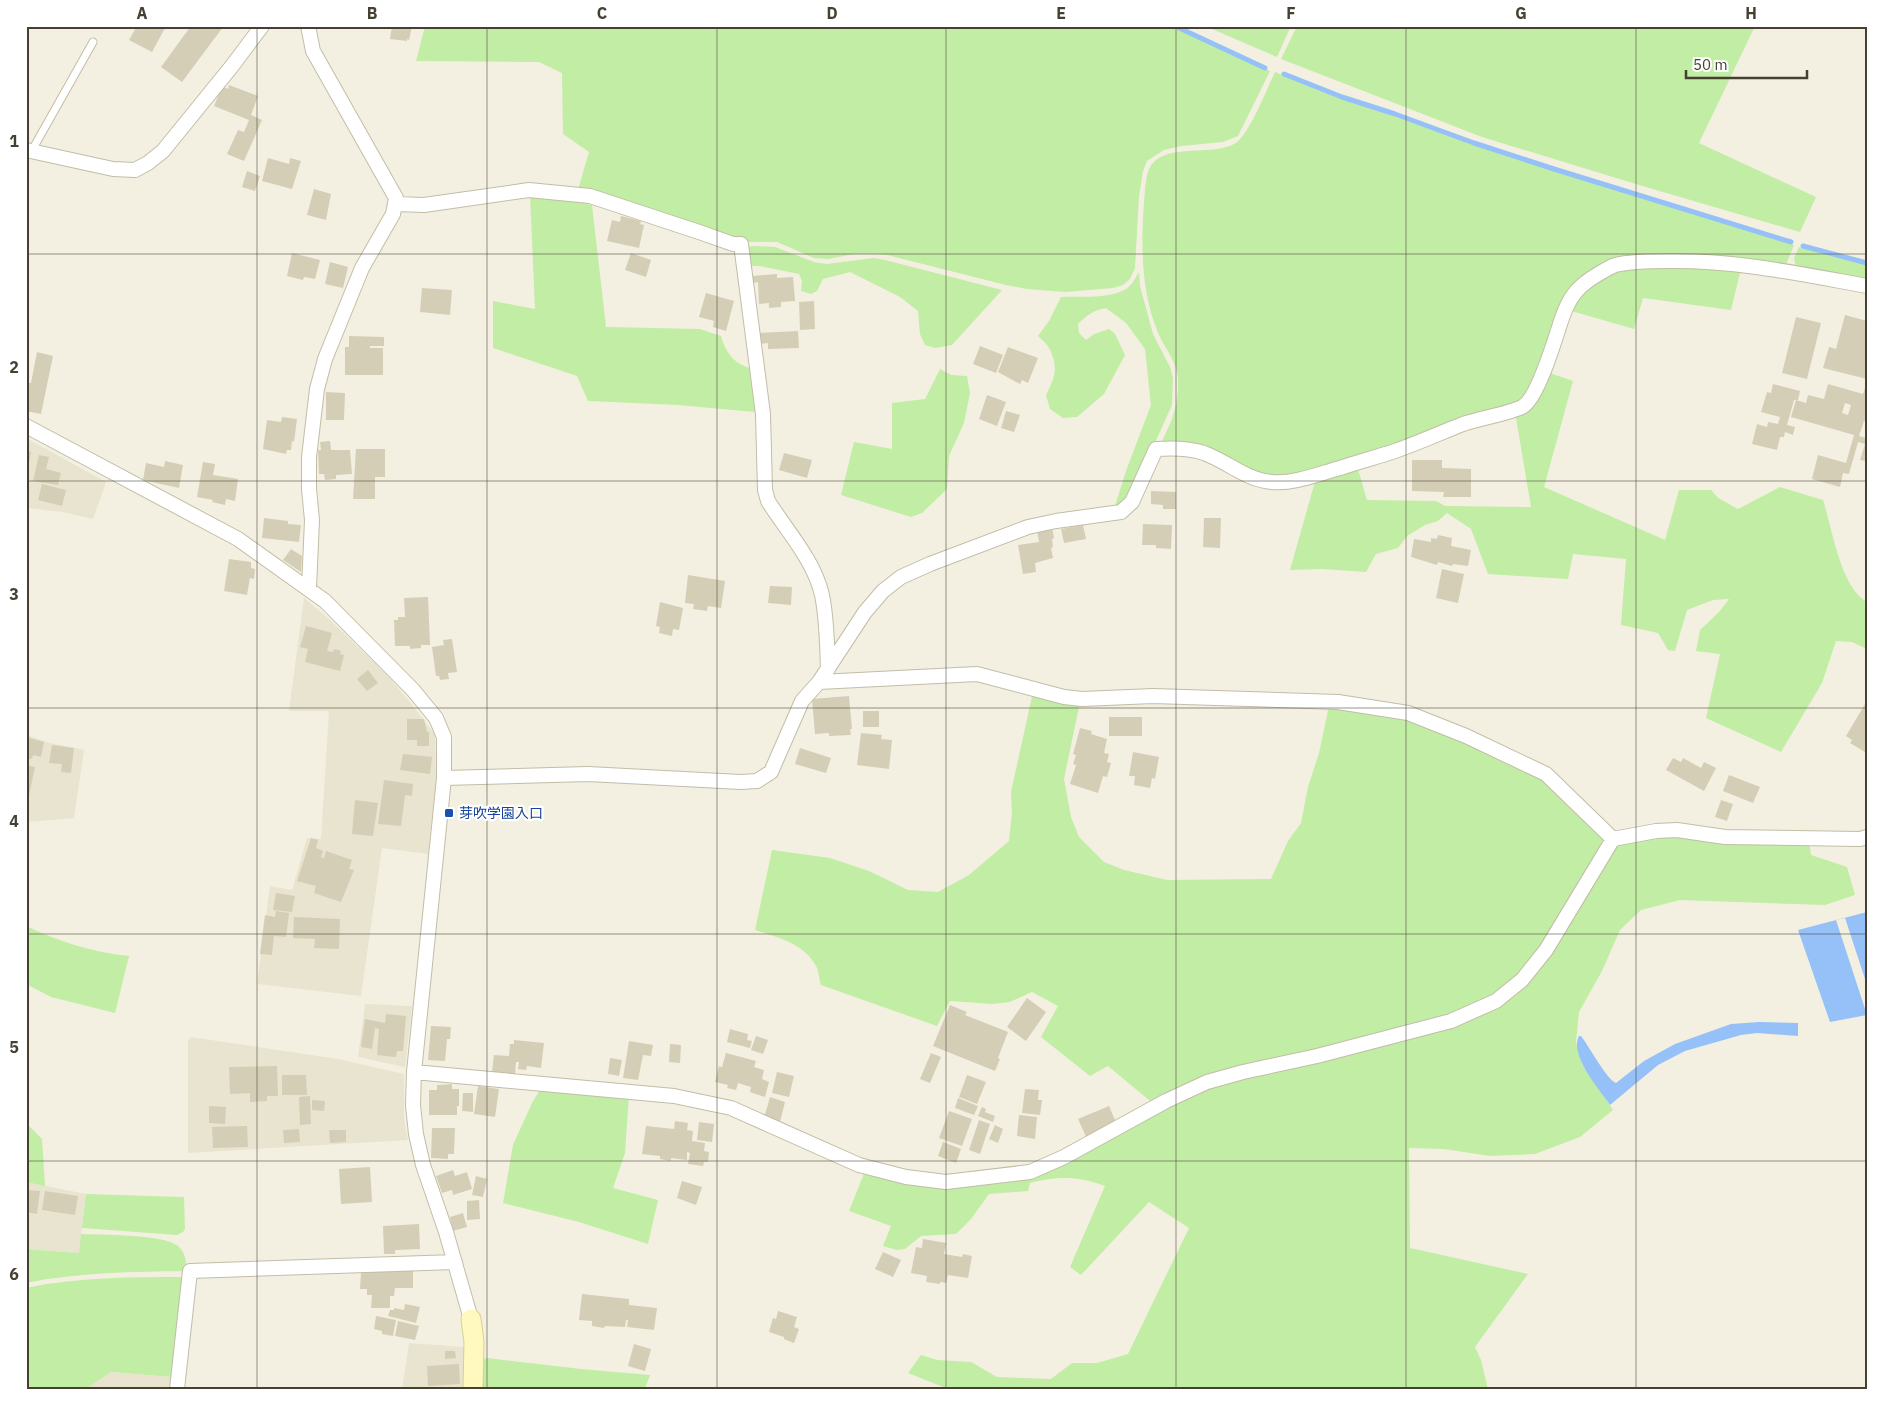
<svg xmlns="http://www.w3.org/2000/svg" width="1893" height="1415" font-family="'IBM Plex Sans','Noto Sans JP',sans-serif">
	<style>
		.residential { fill: #e8e4cf }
		.green { fill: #c1eda5 }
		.water { fill: #95c1f8 }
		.pier { fill: #f3f0e1 }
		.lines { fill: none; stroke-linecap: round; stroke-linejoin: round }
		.stream { stroke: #95c1f8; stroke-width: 5 }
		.building { fill: #d5ceb6; fill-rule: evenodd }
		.lane-casing { stroke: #c2bda6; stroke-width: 9 }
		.street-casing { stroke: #c2bda6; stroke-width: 16 }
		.secondary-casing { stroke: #d8d08b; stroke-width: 21 }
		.lane { stroke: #fff; stroke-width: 7 }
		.street { stroke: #fff; stroke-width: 14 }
		.secondary { stroke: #fff9bf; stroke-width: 19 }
		.grid { fill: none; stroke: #454032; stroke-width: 1; stroke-opacity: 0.55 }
		.transit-dot { fill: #1a4fb4; stroke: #fff; stroke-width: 2 }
		.labels { text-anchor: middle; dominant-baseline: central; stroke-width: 4.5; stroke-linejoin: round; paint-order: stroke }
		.transit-label { font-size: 14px; fill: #164399; stroke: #fff; text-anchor: start }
		.neatline { fill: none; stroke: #454032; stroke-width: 2 }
		.grid-label { font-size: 16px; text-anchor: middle; font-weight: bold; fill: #454032 }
	</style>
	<rect width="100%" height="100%" fill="#f3f0e1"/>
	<!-- residential -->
	<path class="residential" d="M26,438L106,482L93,519L63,512L26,508Z
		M304,598L329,619L385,673L410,702L435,735L436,781L428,854L382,848L361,996L257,984L270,886L292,890L307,838L321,839L329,711H289Z
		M26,735L50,743L84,750L74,818L26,822Z
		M365,1004L412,1006L405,1067L358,1057Z
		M191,1037L338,1059L404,1074V1119L408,1140L188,1153V1041Z
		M26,1182L86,1194L79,1253L26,1249Z
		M409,1343L464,1347L465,1389H402Z
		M111,1372L172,1377L171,1389H86Z"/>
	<!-- green -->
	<path class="green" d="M425,26H1171L1270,71L1238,136L1223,142L1181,146L1164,150L1147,161L1143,171L1139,196L1135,268L1130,279L1123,285L1113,288L1065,292L1027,289L1006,285L887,255L875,254H854L828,259L814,258L777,242H746L577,193L589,152L563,134L562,73L539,62L416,61Z
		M1205,26H1291L1277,57Z
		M1297,26H1755L1699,143L1816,197L1800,232L1639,185L1482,137L1281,59Z
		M1275,72L1341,98L1485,148L1794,245L1787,262L1784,266L1649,257L1577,283L1527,399L1318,472L1280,479L1239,470L1159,447C1171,423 1179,407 1178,379C1177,360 1163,347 1157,330C1141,291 1141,244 1144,203C1145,193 1145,182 1148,172C1159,139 1215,159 1237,142C1250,132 1267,89 1275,72Z
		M530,195L554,197L592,205L606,327L700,329L721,336C726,354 735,365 754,369L760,409L755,412L678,405L588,401L577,376L493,348V301L535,309Z
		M757,246L775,247L814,262L827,264L874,258L885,260L1002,290L952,345L935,348L925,345L920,334L918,311L900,297L850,272L823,279L817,291L811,294L801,291L802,281L799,274L760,266H747L745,247Z
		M1799,247L1867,264V280L1796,268L1794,258Z
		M1626,266L1741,269L1731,310L1643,298L1634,329L1568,310L1583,286Z
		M1139,272L1140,286L1153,334L1170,367L1173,378L1172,405L1130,498L1114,509L1126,471L1151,405L1145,349L1126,323L1106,308C1094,310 1087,315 1078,324L1079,333L1086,340L1094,334L1109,329L1115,334L1125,355L1104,394L1077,417L1063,418L1050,409L1046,395C1055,378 1059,367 1049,348C1047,344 1042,340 1038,336L1049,321L1061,297C1081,296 1107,299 1124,290C1131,287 1135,279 1139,272Z
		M940,369L951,375L967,376L970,393L964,423L949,456L947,489L922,513L911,517L841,495L854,442L892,449V403L925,399Z
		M1547,372L1573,381L1544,487L1665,540L1679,490H1711L1718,498L1738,509L1780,487L1823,500C1832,527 1840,587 1867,602V649L1852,642L1836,641L1822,683L1781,752L1706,718L1720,654L1696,651L1700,630L1719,612L1729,599L1713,600L1687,610L1675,651L1668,650L1658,633L1621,625L1626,559L1573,554L1568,579L1488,574L1471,529L1447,513L1438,521L1425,525L1407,536L1398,548L1376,554L1366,572L1322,569L1290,570L1316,478L1357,466L1367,500L1436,501L1445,506L1531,507L1515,412Z
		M1033,692L1080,702L1064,779L1071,817L1079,837L1104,862L1124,870L1167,880L1271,879L1288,841L1301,823L1308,787L1319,753L1329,706L1391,713L1532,766L1610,841L1524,973L1472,1010L1325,1052L1155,1105L1108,1066L1090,1076L1041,1037L1058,1006L1032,992L1010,1002L993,1004L950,1001L937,1026L821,985C819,979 819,971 816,966C804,943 777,937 755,930L772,850L830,858L869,871L908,890L938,892L969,875L1009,841L1012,813L1011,792Z
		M1665,834L1809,842L1811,855L1847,867L1855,895L1825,905L1680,900L1641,910L1620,930L1602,971L1579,1012L1576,1042L1582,1064L1613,1110L1580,1137L1535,1154L1490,1156L1444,1149L1409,1148L1410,1248L1528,1274L1475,1347L1481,1360L1488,1389H948L908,1373L921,1355L937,1360L971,1362L997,1377L1051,1379L1072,1363H1097L1128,1354L1189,1228L1149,1202L1081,1275L1070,1267L1105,1186C1078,1176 1058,1176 1030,1183L1028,1191L989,1194L971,1219L956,1234L921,1236L905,1249L897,1250L883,1246L891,1226L849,1211L865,1171L1000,1181L1209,1085L1365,1048L1512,991L1614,842Z
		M26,926C61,942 91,952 129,956L115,1013L51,997L26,984Z
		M541,1088L629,1095L625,1153L613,1188L658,1200L648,1244L579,1222L503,1203L513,1145L532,1103Z
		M26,1123L42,1139L45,1186L26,1182Z
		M86,1194L184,1197L185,1229L183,1232L177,1235L82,1228Z
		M81,1234C102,1235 164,1234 178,1246C186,1253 186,1262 187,1271C133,1272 79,1272 26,1283V1249L79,1253Z
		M183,1277L172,1377L111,1372L86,1389H26V1288C77,1277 131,1277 183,1277Z
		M487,1358L581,1369L650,1375L645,1389H482V1360Z"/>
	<!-- water -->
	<path class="water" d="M1867,912V1015L1830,1022L1798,930Z
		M1759,1022L1798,1023V1036L1757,1033L1741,1035L1685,1051L1658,1065L1610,1105C1599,1089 1569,1055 1579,1036H1581C1589,1046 1607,1080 1616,1083L1644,1061L1675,1044L1731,1024Z"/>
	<!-- pier -->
	<path class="pier" d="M1845,918L1867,985V1015L1836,920Z"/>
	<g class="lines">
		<!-- stream -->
		<path class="stream" d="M1175,26L1265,68
			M1284,74L1342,97L1395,114L1474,143L1554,169L1791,242
			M1803,246L1867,263"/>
	</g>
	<!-- building -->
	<path class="building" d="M137,26H161L165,28L152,52L129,40Z
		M191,26L223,27L182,82L161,67Z
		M392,26H412L409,40L407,39V41L390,39Z
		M229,85L258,96L251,115L262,120L244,161L227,154L238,130L244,132L249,120L214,106L222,86L228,89Z
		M268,158L289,164L290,158L301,161L292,189L262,181Z
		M247,171L260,176L255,191L242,187Z
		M314,189L331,194L326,220L307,215Z
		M621,216L641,221L640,224L644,225L639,248L607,241L612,220L620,222Z
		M292,253L320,260L315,279L304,277L303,280L287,276Z
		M631,253L651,260L646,277L625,270Z
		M330,262L348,267L343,288L325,284Z
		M777,274V278L793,277L795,301L781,302V307L769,308V303L759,304L758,282L753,283V276Z
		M422,288L452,290L450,315L420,312Z
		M706,293L734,301L726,331L713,327L714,321L699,317Z
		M814,301L815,329L800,330L799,302Z
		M1845,315L1867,321V379L1823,368L1829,347L1836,349Z
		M1796,317L1821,323L1807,379L1782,373Z
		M798,331L799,348L768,349V343L759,344V333Z
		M349,336L384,337V346H370V348H383V375H345V347H349Z
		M980,346L1003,355L996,373L973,364Z
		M1008,347L1038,358L1028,383L1022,380L1020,384L998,372Z
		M37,352L53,356L41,414L26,411V391L28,383H31Z
		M1867,381V422L1864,421L1859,436L1867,438V461L1860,460L1865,444L1858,442L1849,474L1843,473L1840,487L1812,479L1818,455L1846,463L1854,435L1791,417L1796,400L1806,403L1808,395L1824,399L1828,384L1863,394ZM1845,403L1851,405L1848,415L1842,413Z
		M1773,384L1800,391L1798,400H1794L1787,425L1795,427L1793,435L1785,432L1784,437H1780L1777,450L1752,444L1757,424L1767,427L1768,422L1778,424L1780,417L1761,412L1767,392L1771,393Z
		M326,392L345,393L344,420H326Z
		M987,395L1006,402L997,426L979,419Z
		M1006,411L1020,415L1014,432L1001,428Z
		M282,417L297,419L294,442L292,441L291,450H287L286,454L263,449L267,420L281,422Z
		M330,441L331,450H350L352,474L336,475V479L325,480L324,474H319L318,450H321L320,442Z
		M356,449H385V477H375V499H353Z
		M26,451L31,452L27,473H26Z
		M784,453L812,460L807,478L779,470Z
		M39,455L49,457L46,469L61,473L58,485L33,481Z
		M1412,460H1442V468L1471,469V497H1443L1444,492L1412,491Z
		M165,461L183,465L179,488L143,480L146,463L164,467Z
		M203,462L215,464L213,475L238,479L235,501L226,499L225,505L212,502L213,500L197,497Z
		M42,484L66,490L62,506L38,500Z
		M1151,491L1176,492V509H1163V505L1151,504Z
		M264,518L288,521V524L301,525L299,542L262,538Z
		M1204,518H1221L1220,548L1203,547Z
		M1143,524L1172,525L1171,549L1156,548V545H1142Z
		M1083,525L1086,539L1064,543L1061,529Z
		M1052,527L1054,538L1052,539L1053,547L1051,548L1053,558L1035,563L1036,572L1023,574L1018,545L1039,542L1037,530Z
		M1438,535L1452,538L1451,546L1471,550L1468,566L1453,564L1452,566L1438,562L1437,565L1411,557L1414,539L1431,542V538L1437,539Z
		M291,549L302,556L301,572L283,560Z
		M229,559L251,562V568L255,569L254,579L250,578L247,595L224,591Z
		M1442,569L1464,574L1458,603L1436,598Z
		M688,575L725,581L721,608L708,606L707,611L693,609L694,604L685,603Z
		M770,586L792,587L791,605L768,603Z
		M428,597L430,645H421V648L410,649V646H395L394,620H398V617H405L404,598Z
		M660,602L683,608L679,630L673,629L672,636L659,633L660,627L656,626Z
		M306,626L332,633L327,651L333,652L334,649L341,651L340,654L344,655L340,671L305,662L308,649L300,647Z
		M452,639L457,672L448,673L449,679L440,680L439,676H436L432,647L444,645L443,640Z
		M368,670L378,683L367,691L357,679Z
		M849,696L852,729H850L851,735L829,736V733L815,734L812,699Z
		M1865,704L1867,705V749L1865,752L1850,743L1852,740L1846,736Z
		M863,711H879V727H863Z
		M1109,717H1142V736H1109Z
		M407,719H424L427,732H429V746H417V740H407Z
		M1080,728L1092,731L1091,734L1107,739L1104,753L1109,754L1107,762L1111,763L1107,777L1103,776L1098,793L1070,784L1076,765L1073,764L1076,755L1073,754Z
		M861,733L882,735L881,739L892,740L889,769L857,765Z
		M26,737L44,742L41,757L33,755L32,759L26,758Z
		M52,745L74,748L71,773L61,772L62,764L49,763Z
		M800,748L831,758L826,773L795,764Z
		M1133,752L1159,757L1155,779L1152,778L1150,788L1134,785L1135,776H1129Z
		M403,754L432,757L430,774L400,770Z
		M1673,758L1681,762L1683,758L1701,768L1704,762L1716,768L1704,791L1666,770Z
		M26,765L35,767L27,805H26Z
		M1729,775L1760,787L1753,803L1723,791Z
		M384,780L413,784L412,796L405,795L401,826L378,824Z
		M355,800L378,803L373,836L352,834Z
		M1721,800L1733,804L1727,821L1715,817Z
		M311,838L318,840L316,848L323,851L321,857L324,858L326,851L352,860L349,869L354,870L341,902L314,893L316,886L297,881Z
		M276,893L295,896L292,912L273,910Z
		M276,911L289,913L286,937L274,936L272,955L260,954L265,915L275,917Z
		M294,917L340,919L339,949L314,948L315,939L293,938Z
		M1027,998L1046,1012L1026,1041L1007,1027Z
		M950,1005L967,1012L965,1015L1008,1032L998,1058L1000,1059L995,1071L933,1046Z
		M386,1014L406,1016L403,1051H397L396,1057L377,1055L379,1029L375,1028L372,1049L361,1047L365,1019L385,1023Z
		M431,1026L451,1027L450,1039H447L445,1061L428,1060Z
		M730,1029L748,1034L747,1040L752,1041L750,1048L727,1042Z
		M756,1036L768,1040L763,1054L751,1050Z
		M514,1040L544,1043L541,1068L527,1066L526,1070L518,1069L519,1062H516L515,1074L492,1072L494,1055L509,1056L510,1044H514Z
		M629,1041L653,1045L651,1056L643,1055L638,1080L623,1078Z
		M670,1044L681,1045L680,1063L669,1062Z
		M726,1053L756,1061L754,1067L764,1070L762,1079L769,1082L765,1097L750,1092L751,1087L738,1083L736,1090L727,1088L728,1085L715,1082L719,1066L722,1067Z
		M931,1053L941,1057L930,1083L920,1079Z
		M610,1058L622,1060L619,1076L608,1074Z
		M277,1066L278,1096H267V1101L250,1102V1093L230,1094L229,1067Z
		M777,1072L794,1076L789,1097L772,1093Z
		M282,1075H306L307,1095H282Z
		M967,1075L986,1082L977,1104L959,1097Z
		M452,1084V1089H459V1106H457V1115H429V1090H437V1085Z
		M478,1086L499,1089L495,1117L474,1114Z
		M1025,1089L1039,1090L1038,1100H1042L1040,1115L1022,1113Z
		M463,1093H473V1112L462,1111Z
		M310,1096L311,1124L300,1125L299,1097Z
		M770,1097L785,1102L780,1122L764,1118Z
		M958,1098L978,1106L974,1115L955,1108Z
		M312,1100L325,1101L324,1111L312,1110Z
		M209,1106L226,1107L225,1124L209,1123Z
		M1109,1106L1118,1127L1087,1139L1078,1119Z
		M982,1107L986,1109L985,1112L995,1116L993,1122L978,1116Z
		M949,1111L972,1119L962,1146L939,1138Z
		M1019,1115L1037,1117L1035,1139L1017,1136Z
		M979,1120L990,1124L980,1154L969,1150Z
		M675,1121L688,1123L687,1130L693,1131L692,1141L705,1143L704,1151L709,1152L708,1162H704L703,1166L688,1164L690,1153L687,1152V1160L671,1158V1161L660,1159V1156L642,1154L646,1126L674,1129Z
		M699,1122L714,1124L712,1142L697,1140Z
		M995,1125L1003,1129L998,1143L989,1139Z
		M247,1126L248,1147L213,1148L212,1127Z
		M432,1128H455L454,1154H448V1159L431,1158Z
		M299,1129L300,1142L284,1143L283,1130Z
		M329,1130H346V1142L330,1143Z
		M943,1142L961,1149L956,1163L938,1156Z
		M370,1167L372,1202L341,1204L339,1169Z
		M453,1170L455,1176L467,1172L472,1189L453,1195L452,1190L442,1193L436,1176Z
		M476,1176L487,1179L483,1197L472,1195Z
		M682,1181L702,1187L696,1205L677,1198Z
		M26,1190L40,1191L37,1214L26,1212Z
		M45,1191L78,1196L75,1215L42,1210Z
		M479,1200L480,1219L467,1220V1201Z
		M463,1213L467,1227L453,1231L450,1217Z
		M419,1224L420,1249L395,1250V1254H384L383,1226Z
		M923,1239L946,1243L944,1254L962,1257L963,1254L972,1256L968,1278L948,1275L946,1283L940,1282V1284L926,1282L927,1276L911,1273L916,1247L922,1248Z
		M883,1252L901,1260L893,1277L875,1269Z
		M373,1271H413V1288H395L394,1296H390V1308H371L372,1295H367V1289H360L361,1272H373Z
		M582,1294L629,1299V1305L657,1308L654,1330L627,1327L628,1320H626L625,1327L605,1326L604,1328L592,1326V1321L579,1320Z
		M405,1304L420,1307L416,1323L388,1316L390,1310H394V1308L404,1310Z
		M778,1311L797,1317L794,1327L799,1329L794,1343L784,1339V1337L769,1332L773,1318L776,1319Z
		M376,1316L396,1320L393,1336L382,1334V1331L374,1329Z
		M398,1321L419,1326L415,1340L395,1336Z
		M634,1344L651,1349L645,1371L628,1366Z
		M445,1351H455L456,1358L445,1359Z
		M459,1364L460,1384L428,1386L427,1366Z"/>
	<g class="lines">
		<defs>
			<path id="lane" d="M31,152L93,42"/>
			<path id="street" d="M308,26L313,51L396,198L393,214L362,268L325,359L317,389L309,457V489L312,520L309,588
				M26,150L113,169L135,170L148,163L163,151L232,66L262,26
				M396,204L424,205L529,190L590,196L702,233L733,244H741L763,414L765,490L768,501C786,530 814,560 822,595C827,619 827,644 828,669
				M26,426L238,539L325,601L413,690L436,718L444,737V778L414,1072L413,1105L416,1134L423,1165L446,1232L471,1319
				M819,682L977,674L1064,697L1082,699L1153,696L1338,702L1408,713L1466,736L1546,774L1613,839
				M444,778L588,774L741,782L757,781L771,772L802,701L819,682L865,612L883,591L901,577L930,564L1028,527L1056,521L1121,512L1132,502L1156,449C1171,448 1189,448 1204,453C1228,462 1246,480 1272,482C1294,484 1318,474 1340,468C1358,462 1377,457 1395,451C1418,443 1440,433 1463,424C1481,418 1507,414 1522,407C1538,399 1556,336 1562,318C1570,295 1579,285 1600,273C1605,270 1610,267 1615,265C1632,261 1651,261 1668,261C1735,260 1801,274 1867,286
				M414,1072L674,1096L731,1108L859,1165L906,1177L946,1182L1030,1172L1064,1157L1166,1101L1207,1082L1243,1072L1317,1056L1451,1021L1496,1001L1522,980L1546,950L1613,839L1656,831L1677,830L1725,837L1860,839L1867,837
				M177,1389L190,1271L455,1262"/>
			<path id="secondary" d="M471,1319L474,1342L473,1389"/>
		</defs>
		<!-- lane casing -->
		<use href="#lane" class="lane-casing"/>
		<!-- street casing -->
		<use href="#street" class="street-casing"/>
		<!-- secondary casing -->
		<use href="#secondary" class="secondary-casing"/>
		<!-- lane -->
		<use href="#lane" class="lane"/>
		<!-- street -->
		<use href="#street" class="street"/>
		<!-- secondary -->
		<use href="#secondary" class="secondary"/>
	</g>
	<!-- grid -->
	<path class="grid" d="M257,26V1389M487,26V1389M717,26V1389M946,26V1389M1176,26V1389M1406,26V1389M1636,26V1389M26,254H1867M26,481H1867M26,708H1867M26,934H1867M26,1161H1867"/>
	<!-- markers -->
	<rect class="transit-dot" x="444" y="808" width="10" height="10" rx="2.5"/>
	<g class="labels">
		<!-- transit labels -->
		<g class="transit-label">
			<text x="459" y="813">芽吹学園入口</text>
		</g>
	</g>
	<!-- border -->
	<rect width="1893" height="1415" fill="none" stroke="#ffffff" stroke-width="55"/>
	<!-- scale -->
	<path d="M1686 70v8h121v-8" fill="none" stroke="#454032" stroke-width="2.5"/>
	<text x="1693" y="70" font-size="15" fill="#454032" stroke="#ffffff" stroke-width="4" paint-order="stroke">50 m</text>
	<rect x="28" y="28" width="1838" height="1360" class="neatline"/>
	<g class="grid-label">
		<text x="142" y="19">A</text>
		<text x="372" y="19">B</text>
		<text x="602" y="19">C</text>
		<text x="832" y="19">D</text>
		<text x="1061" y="19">E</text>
		<text x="1291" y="19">F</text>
		<text x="1521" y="19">G</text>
		<text x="1751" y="19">H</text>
		<text x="14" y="147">1</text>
		<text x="14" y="373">2</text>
		<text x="14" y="600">3</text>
		<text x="14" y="827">4</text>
		<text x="14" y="1053">5</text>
		<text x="14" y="1280">6</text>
	</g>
</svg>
